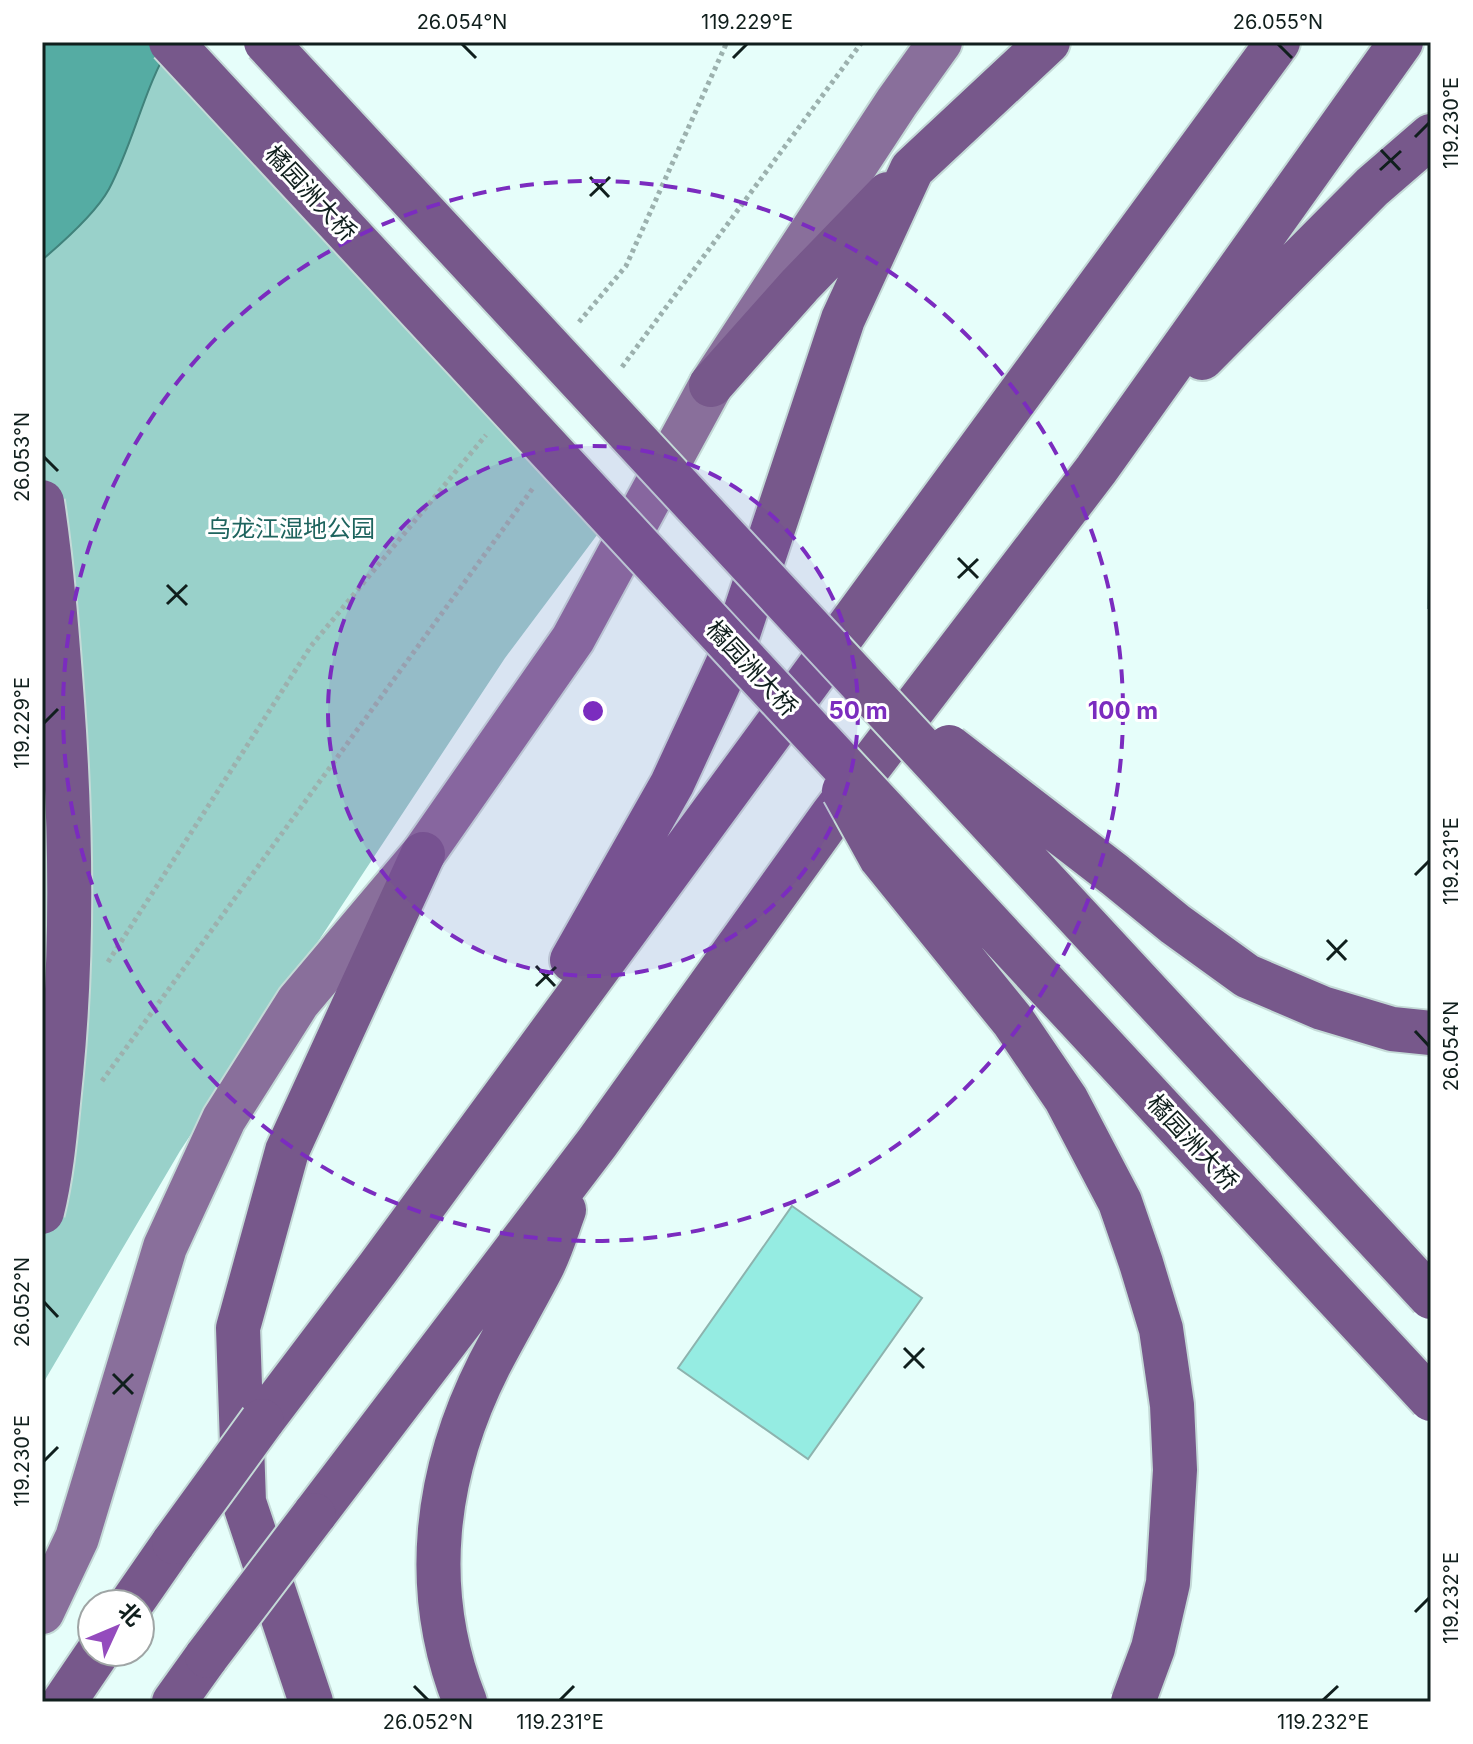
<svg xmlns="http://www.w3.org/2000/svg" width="1473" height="1744" font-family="Inter,'Noto Sans SC',sans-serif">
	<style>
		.green { fill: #99d1ca }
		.water { fill: #55aca3; stroke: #40827b; stroke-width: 2 }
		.building { fill: #95ece2; stroke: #8db3ae; stroke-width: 2 }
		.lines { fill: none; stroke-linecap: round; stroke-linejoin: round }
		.major-casing { stroke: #c4dad7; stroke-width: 48 }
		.highway-casing { stroke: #c4dad7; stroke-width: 48 }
		.path { stroke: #9cb1ae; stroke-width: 5; stroke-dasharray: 4 4; stroke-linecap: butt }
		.major { stroke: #896f9b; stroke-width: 44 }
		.highway { stroke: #77588b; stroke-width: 44 }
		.highway-bridge-casing { stroke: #c4dad7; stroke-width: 48; stroke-linecap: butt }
		.highway-bridge { stroke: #77588b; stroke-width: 44 }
		.ticks { fill: none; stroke: #101f1d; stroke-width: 3 }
		.ring { fill: none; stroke: #7b2cbf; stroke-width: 4; stroke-dasharray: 14 10 }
		.labels { text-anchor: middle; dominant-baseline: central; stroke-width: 6; stroke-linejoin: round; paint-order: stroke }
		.street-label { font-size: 24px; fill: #101f1d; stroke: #fff }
		.park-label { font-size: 24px; fill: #1e645e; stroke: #fff }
		.centre { fill: #7b2cbf; stroke: #fff; stroke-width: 4 }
		.ring-label { font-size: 24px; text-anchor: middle; font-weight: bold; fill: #7b2cbf; stroke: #fff; stroke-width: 6; stroke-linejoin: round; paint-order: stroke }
		.neatline { fill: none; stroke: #101f1d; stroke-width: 3 }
		.ticks-label { font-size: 20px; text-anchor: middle; fill: #101f1d }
	</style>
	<rect width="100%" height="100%" fill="#e6fefa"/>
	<!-- green -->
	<path class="green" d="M150,42L615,511L505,658L180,1151L42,1385V234Z"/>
	<!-- water -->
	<path class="water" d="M42,42H172C144,87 134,142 109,189C97,211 62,243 42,260Z"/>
	<!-- building -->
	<path class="building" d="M1431,403V608H1428Z
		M792,1206L922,1298L808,1459L678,1368Z"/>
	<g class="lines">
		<defs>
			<path id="major" d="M42,1612L77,1538L165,1247L224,1119L298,1002L423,854L573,639L711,385L897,102L940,42"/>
			<path id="highway" d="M1202,358L1372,187L1431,136
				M711,385L800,285L888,194
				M572,960L672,784L729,661L843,319L912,169L1048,42
				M262,1421L378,1268L1278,42
				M314,1515L597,1143L833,814L1096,470L1401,42
				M131,1604L174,1542
				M64,1702L98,1652
				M174,1702L207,1656
				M311,1702L244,1502L238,1328L287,1151L423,854
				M465,1702C420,1589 435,1472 489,1365C506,1332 525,1300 542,1267C551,1249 557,1229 564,1210"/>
		</defs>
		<!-- major casing -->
		<use href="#major" class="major-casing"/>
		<!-- highway casing -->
		<use href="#highway" class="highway-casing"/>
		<!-- path -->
		<path class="path" d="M579,322L626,266L727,42
			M622,367L862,42
			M108,962L311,646L486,435
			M102,1081L533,488"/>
		<!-- major -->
		<use href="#major" class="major"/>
		<!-- highway -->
		<use href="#highway" class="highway"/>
		<defs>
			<path id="highway-bridge" d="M171,42L1431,1399
				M266,42L1431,1297
				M42,502C52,568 57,635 62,702C71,826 73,950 61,1073C56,1119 53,1168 42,1212
				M949,747L1115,875L1175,924L1247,976L1322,1008L1392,1029L1431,1033
				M844,791L881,858L1013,1021L1066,1099L1120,1202L1141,1263L1161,1329L1172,1405L1175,1470L1168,1583L1153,1648L1133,1702
				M174,1542L262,1421
				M207,1656L314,1515"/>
		</defs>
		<!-- highway-bridge casing -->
		<use href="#highway-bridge" class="highway-bridge-casing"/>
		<!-- highway-bridge -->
		<use href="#highway-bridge" class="highway-bridge"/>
	</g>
	<!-- ticks -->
	<path class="ticks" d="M462,44L476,58M1278,44L1292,58M733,58L747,44M1415,137L1429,123M1381,150L1400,170M1380,170L1401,151M590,177L609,197M590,196L610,177M44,457L58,471M958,558L978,578M958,578L978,559M167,585L187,605M167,604L187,585M44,723L58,709M1415,875L1429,861M1327,940L1346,960M1327,960L1347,940M536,966L555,986M536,986L556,967M1415,1031L1429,1046M44,1302L58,1317M904,1348L924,1368M904,1368L924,1348M113,1374L133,1394M113,1394L133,1374M44,1461L58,1447M1415,1612L1429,1598M414,1686L428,1700M560,1700L574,1686M1323,1700L1338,1686"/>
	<!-- distance rings -->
	<circle cx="593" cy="711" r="265" fill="#7b2cbf" fill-opacity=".12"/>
	<g class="ring">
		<circle cx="593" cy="711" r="265"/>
		<circle cx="593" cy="711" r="530"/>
	</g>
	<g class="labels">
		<!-- street labels -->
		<g class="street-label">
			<text transform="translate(311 193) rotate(47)">橘园洲大桥</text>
			<text transform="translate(752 668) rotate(47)">橘园洲大桥</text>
			<text transform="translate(1193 1142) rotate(47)">橘园洲大桥</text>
		</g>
		<!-- park labels -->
		<g class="park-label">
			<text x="291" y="528">乌龙江湿地公园</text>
		</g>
	</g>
	<circle cx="593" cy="711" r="12" class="centre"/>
	<g class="ring-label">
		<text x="858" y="719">50 m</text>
		<text x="1123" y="719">100 m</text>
	</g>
	<!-- border -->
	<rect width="1473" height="1744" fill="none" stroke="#ffffff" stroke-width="88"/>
	<!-- north arrow -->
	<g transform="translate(116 1628) rotate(46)"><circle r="38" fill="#ffffff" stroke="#9fa5a5" stroke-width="2"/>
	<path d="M0-6L14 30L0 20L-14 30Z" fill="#944bbd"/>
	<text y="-12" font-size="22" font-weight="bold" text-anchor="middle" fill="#101f1d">北</text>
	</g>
	<rect x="44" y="44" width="1385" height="1656" class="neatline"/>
	<g class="ticks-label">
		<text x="462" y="29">26.054°N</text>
		<text x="747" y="29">119.229°E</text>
		<text x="1278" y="29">26.055°N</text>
		<text transform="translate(1451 123) rotate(-90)" y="7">119.230°E</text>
		<text transform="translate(22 457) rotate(-90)" y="7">26.053°N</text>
		<text transform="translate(22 723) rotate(-90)" y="7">119.229°E</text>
		<text transform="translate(1451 861) rotate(-90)" y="7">119.231°E</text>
		<text transform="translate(1451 1046) rotate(-90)" y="7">26.054°N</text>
		<text transform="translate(22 1302) rotate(-90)" y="7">26.052°N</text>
		<text transform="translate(22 1461) rotate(-90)" y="7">119.230°E</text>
		<text transform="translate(1451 1598) rotate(-90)" y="7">119.232°E</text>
		<text x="428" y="1729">26.052°N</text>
		<text x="560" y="1729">119.231°E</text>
		<text x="1323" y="1729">119.232°E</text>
	</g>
</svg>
